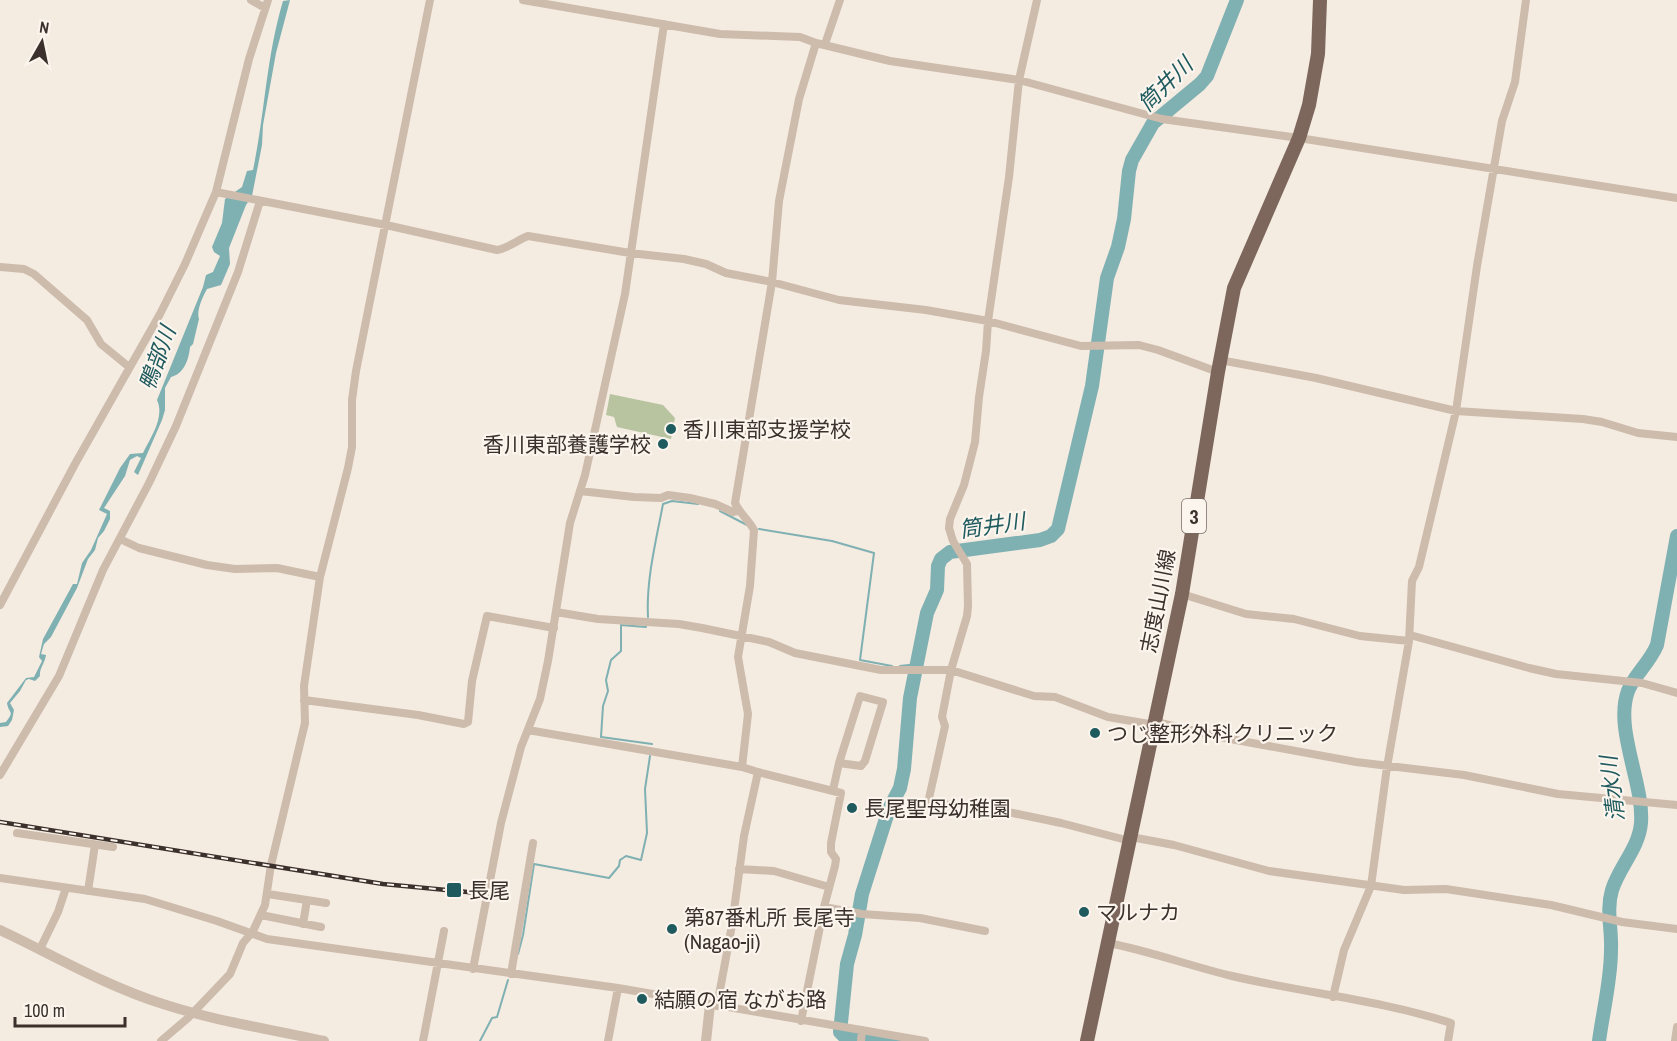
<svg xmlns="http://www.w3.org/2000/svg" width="1677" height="1041" font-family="'Archivo Narrow','Noto Sans JP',sans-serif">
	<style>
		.green { fill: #b8c4a0 }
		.water { fill: #7fb0b2 }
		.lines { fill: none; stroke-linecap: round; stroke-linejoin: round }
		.stream { stroke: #7fb0b2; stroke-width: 2 }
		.river { stroke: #7fb0b2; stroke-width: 14 }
		.minor { stroke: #cdbbac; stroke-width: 8 }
		.tertiary { stroke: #cdbbac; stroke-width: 10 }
		.primary { stroke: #7d675c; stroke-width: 14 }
		.rail-casing { stroke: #3b302b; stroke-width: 4.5 }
		.rail { stroke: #fbf5ee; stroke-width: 2; stroke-dasharray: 7; stroke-linecap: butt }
		.poi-dot { fill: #1f5a5e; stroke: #fbf5ee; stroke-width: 2 }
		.labels { text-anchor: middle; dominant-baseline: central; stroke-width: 4.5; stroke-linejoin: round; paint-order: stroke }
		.shield { fill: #fbf5ee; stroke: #756b66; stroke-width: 1.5 }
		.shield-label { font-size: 20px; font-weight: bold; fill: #3b302b }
		.poi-label { font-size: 21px; fill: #3b302b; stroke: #fbf5ee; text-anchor: start }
		.street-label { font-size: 21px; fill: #3b302b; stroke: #fbf5ee }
		.water-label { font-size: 22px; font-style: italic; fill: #1f5a5e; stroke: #fbf5ee }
	</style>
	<rect width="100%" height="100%" fill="#f4ebe1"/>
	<!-- green -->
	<path class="green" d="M610,394L663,405L675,418L671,439L617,427L614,417L606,415Z"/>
	<!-- water -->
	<path class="water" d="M290,0L276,53L263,125L262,145L252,196L246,205L229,248L230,264L221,285L207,289C203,296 196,311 199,319L193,344L190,347C189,359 184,374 171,377L165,388V410L162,420L138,475L134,472L141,458L137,456L130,460L125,476L104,508L110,511V519L104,531L98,538L95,550L88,559L77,588L51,637L44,644L41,654L46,655C45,663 39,669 40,676L35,681L29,679L26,680L20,691L10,703L14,710L12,720L8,726L0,727V723L6,722C15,710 9,715 7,703L26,678L34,677L42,661L39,657L43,639L73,584H77L82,563L91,550L107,514L99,510L120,468L130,454L143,453C151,437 165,417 157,400L203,287L206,275L213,272L220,256L214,252L212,247L222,223L225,199L242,187L247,171L253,170C265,113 266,58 283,1Z"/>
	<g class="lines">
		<!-- stream -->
		<path class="stream" d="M720,511L747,525
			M759,529L832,541L874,553L860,660L892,666
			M648,617C646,580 656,541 663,504L672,501L698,504
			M646,627L621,625V651L611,660L606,680L608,691L603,706L601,737L652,744
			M900,666L918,664
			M518,954L523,935L534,864L609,878L619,866L620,860L626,856L641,860L647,833L645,789L650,756
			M480,1041L492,1018L497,1017L508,980"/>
		<!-- river -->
		<path class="river" d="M900,1041L844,1036L840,1032L847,964L855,935L862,894L889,809L900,788L904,769L910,698L927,613L937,590L938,566L941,559L950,552L1040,540L1051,536L1058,529L1092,386L1107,278L1118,247L1124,219L1129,171L1132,160L1153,123L1200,84L1207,76L1237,0
			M1599,1041C1603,1011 1611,980 1611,950C1612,930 1606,910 1612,890C1619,867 1639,848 1641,823C1644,783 1614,729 1628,691C1634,675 1649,664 1657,645L1677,536"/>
		<!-- minor -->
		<path class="minor" d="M251,0L265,8
			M523,0L720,34L800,37L816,43L890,61L1019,80L1162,119L1299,138L1677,198
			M1037,0L1019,80L1009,177L988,321L986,351L979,397L975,442L964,485L950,519L949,528L953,541L967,564L968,606L967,616L951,670L942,717L945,726L928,803L989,808L1061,823L1130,841
			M825,44L840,0
			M216,192L386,225L497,250C509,248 517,240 528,236L630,253L684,259L706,264L726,273L772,282L839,300L926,310L988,321L1081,346L1139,345L1158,350L1218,372
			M0,267L24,269L34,274L87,320L101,344L129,367
			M1220,360L1316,378L1456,411L1583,419L1602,422L1638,433L1677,437
			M580,491L634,497L661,498L668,495L690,498L715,504L733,512L738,511
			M120,539L139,548L207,565L235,569L277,568L320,577
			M1182,594L1246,614L1294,619L1360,636L1409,641
			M0,605L75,464L160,314L185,264L216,192L249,59L268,0
			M556,612L598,619L679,624L702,628L769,642L795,653L881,670H951L1034,696L1055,697L1108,717L1155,725
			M1410,635L1529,668L1556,674L1642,683L1677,693
			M304,700L418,715L464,724L468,722L472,681L487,616L554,628
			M1156,722L1225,738L1356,762L1464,775L1558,794L1677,805
			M528,730L742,767
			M758,772L841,793L831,843V852L836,859L835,866L824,907L801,1021
			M0,775L59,676L103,570L149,483L176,426L238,272L260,201
			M833,790L839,763L860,696L883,702L865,761L861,766L839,763
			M17,833L113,847
			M1131,837L1174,845L1269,871L1404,890L1446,889L1551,905L1622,922L1677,929
			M739,869L774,871L829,887
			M0,878L145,899L217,921L267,939L618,988L925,1041
			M88,891L95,845
			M268,894L326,903
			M824,907L862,914L920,918L985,931
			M261,915L321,927
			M303,924L307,900
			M1108,943C1150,951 1190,966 1232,976C1304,993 1380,1000 1451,1023L1448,1041
			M40,949L58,912L66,888
			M473,969L501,823L521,747L540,699L548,661L570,523L585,475L625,294L664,24
			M511,974L533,843
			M1333,997L1344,950L1371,886L1387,767L1409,641L1412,581L1419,567L1456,411L1477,266L1502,121L1515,82L1526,0
			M717,1006L732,925L744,836L758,772L742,767L748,714L738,657L750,586L754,530C749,520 740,514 735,503L772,282L779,201L799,99L816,43
			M161,1041L188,1018L230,974L243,943L253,931L265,905L271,865L305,723L304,686L320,577L348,468L352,447V400L356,371L430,0
			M423,1041L444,931
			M608,1041L618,988
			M861,1041L862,1030
			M1675,1041L1677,1027"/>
		<!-- tertiary -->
		<path class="tertiary" d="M0,930C53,955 106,986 163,1004C215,1021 270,1029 324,1041
			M706,1041L710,1005"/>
		<!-- primary -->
		<path class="primary" d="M1087,1041L1182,594L1218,372L1234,288L1299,138L1309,105L1318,54L1320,0"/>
		<defs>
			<path id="rail" d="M0,822L383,884L478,893"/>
		</defs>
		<!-- rail casing -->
		<use href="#rail" class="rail-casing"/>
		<!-- rail -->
		<use href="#rail" class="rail"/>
	</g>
	<!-- markers -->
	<g class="poi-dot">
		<circle cx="671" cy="429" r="6"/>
		<circle cx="663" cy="444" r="6"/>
		<circle cx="1095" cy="733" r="6"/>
		<circle cx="852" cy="808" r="6"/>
		<rect x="446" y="882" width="16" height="16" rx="3"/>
		<circle cx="1084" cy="912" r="6"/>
		<circle cx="672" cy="929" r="6"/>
		<circle cx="642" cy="999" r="6"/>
	</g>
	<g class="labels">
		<!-- shield labels -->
		<rect class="shield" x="1182" y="499" width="24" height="34" rx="4.5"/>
		<g class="shield-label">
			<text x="1194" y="516">3</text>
		</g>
		<!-- poi labels -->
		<g class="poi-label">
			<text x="683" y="429">香川東部支援学校</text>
			<text x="651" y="444" text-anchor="end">香川東部養護学校</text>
			<text x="1107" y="733">つじ整形外科クリニック</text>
			<text x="864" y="808">長尾聖母幼稚園</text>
			<text x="468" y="890">長尾</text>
			<text x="1096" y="912">マルナカ</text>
			<text x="684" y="917">第87番札所 長尾寺<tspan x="684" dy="24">(Nagao-ji)</tspan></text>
			<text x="654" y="999">結願の宿 ながお路</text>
		</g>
		<!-- street labels -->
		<g class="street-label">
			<text transform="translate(1158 601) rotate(-79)">志度山川線</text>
		</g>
		<!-- water labels -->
		<g class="water-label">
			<text transform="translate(1165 84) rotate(-45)">筒井川</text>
			<text transform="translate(157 358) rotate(-70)">鴨部川</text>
			<text transform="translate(992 525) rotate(-8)">筒井川</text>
			<text transform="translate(1612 789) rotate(-97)">清水川</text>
		</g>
	</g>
	<!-- north arrow -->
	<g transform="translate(42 42) rotate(9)" stroke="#fbf5ee" stroke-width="4.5" paint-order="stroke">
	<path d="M0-4.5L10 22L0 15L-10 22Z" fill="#3b302b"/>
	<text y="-9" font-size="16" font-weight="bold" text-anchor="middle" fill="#3b302b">N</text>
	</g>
	<!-- scale -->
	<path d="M15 1017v9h110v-9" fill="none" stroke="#3b302b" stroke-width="3"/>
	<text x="24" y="1017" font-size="18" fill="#3b302b" stroke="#fbf5ee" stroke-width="4.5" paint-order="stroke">100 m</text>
</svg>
